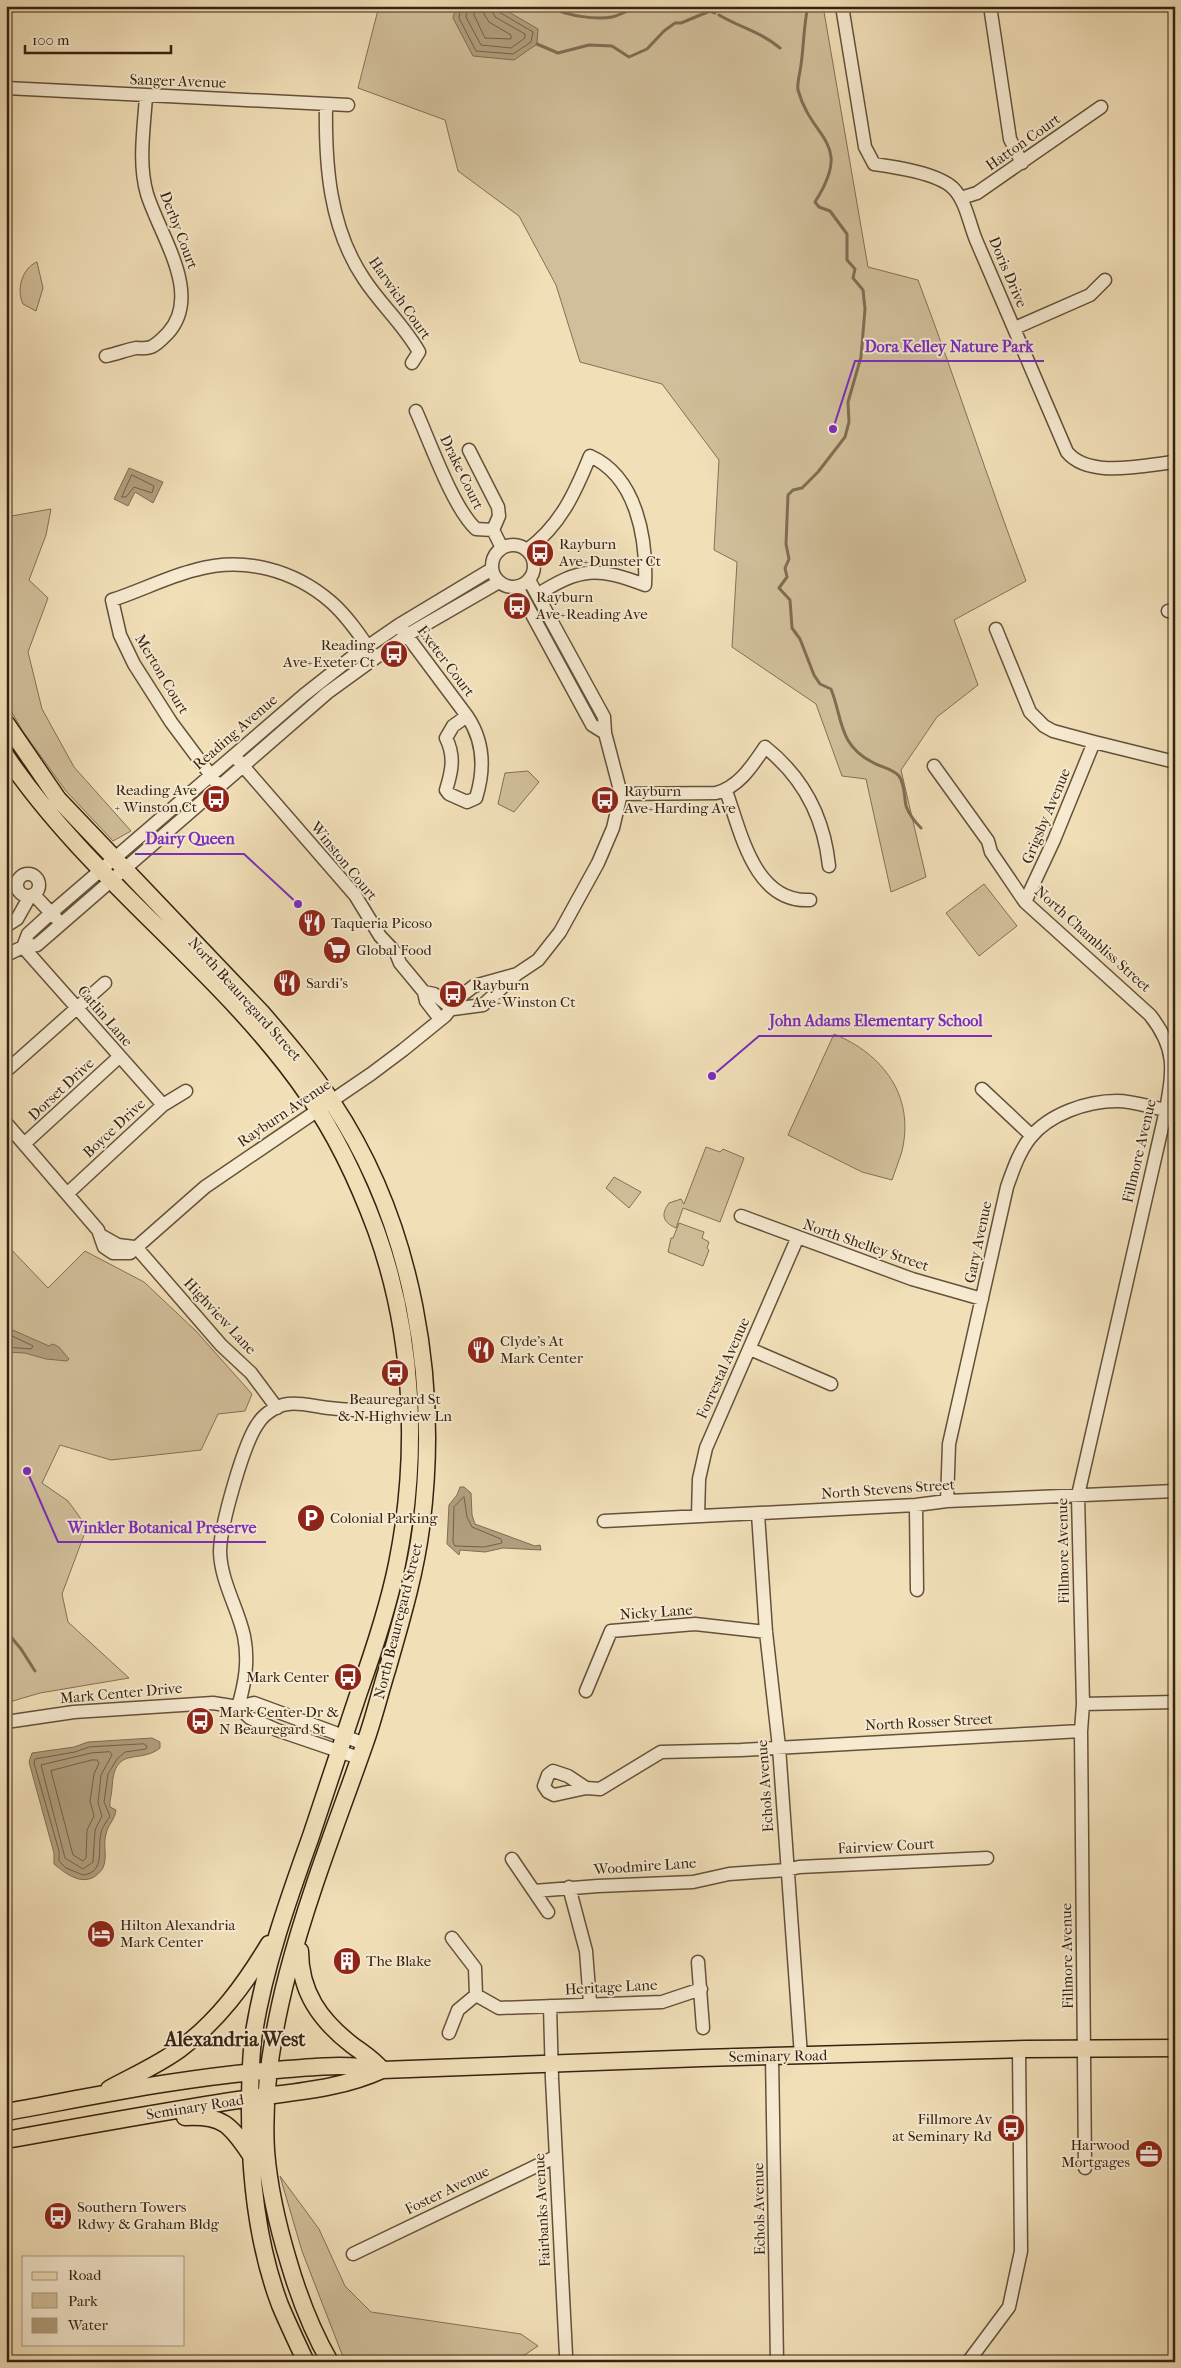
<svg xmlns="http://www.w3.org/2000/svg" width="1181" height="2368" font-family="'IM FELL French Canon',serif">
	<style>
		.green { fill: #d1bf9b; stroke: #847056 }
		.water { fill: #b19f7f; stroke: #806d53 }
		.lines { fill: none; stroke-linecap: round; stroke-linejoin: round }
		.shore { stroke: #746048; stroke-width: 1 }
		.stream { stroke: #806d53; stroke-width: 3 }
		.minor-casing { stroke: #65513a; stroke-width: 15 }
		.major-casing { stroke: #362210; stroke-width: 19 }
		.minor { stroke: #f6ead1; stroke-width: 12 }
		.major { stroke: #f1dfb8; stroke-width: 16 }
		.labels { text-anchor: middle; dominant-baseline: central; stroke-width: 4; stroke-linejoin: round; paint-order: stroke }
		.street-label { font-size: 15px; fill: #362210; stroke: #f6ead1 }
		.poi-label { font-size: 15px; fill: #362210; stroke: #f6ead1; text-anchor: start }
		.district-label { font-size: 20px; font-weight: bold; fill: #362210; stroke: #f6ead1 }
		.leader { fill: none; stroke: #7b2cbf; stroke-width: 2 }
		.callout-dot { fill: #7b2cbf; stroke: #f6ead1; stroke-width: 2 }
		.callout-label { font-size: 16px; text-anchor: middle; font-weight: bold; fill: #7b2cbf; stroke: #f6ead1; stroke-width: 4; stroke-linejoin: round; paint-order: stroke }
	</style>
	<rect width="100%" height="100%" fill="#f1dfb8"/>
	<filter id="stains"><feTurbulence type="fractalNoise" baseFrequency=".004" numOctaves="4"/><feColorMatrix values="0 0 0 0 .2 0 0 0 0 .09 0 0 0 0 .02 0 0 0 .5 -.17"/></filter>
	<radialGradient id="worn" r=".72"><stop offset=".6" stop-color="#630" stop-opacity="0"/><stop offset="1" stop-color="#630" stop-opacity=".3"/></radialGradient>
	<!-- green -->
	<path class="green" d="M379,6H823L868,267L918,280C956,380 988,481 1026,581L954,620L978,685L937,717L901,770L926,877L891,892L866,779L842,776L816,704L732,647L737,562L714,550L719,460L662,384L580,362L556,285L519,216L458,171L445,120L358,88Z
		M37,262L43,288L36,311L23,304C16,290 22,268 37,262Z
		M51,509L46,535L29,580L48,598L28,652L42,709L74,767L131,831L113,841L66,791L22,730L6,702V517Z
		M528,771L539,782L514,812L498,804L505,773Z
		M984,884L1017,926L979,956L946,913Z
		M834,1034C883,1054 915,1096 902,1151C899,1161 895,1171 892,1180L862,1172L788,1135Z
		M706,1147L720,1152L723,1149L744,1158L720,1222L683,1208L676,1228C662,1222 661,1214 669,1203L681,1199L684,1204Z
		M614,1177L641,1192L629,1208L606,1188Z
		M679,1223L704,1232L702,1238L709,1242L707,1248L709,1250L703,1266L668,1252L671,1238H673Z
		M6,1244L48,1288L85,1251L144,1282L196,1331L252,1394L245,1411L218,1414L201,1450L111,1460L60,1445L42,1483L68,1501L87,1527L62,1594L68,1622L129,1678L40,1693L6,1703Z
		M280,2176L319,2229L345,2286L371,2312L521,2334L538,2346L514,2362H345L302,2251Z"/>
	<!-- water -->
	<path class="water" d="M456,6H496L502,8L538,29L537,44L514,60L473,56L453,18Z
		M129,468L163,482L153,503L135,492L128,506L114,499Z
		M6,1327L49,1346L53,1344L59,1347L69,1359L67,1361L46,1359L25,1353L6,1352Z
		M460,1487H464L471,1493L472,1515L475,1524L535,1546L540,1545L541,1550L503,1548L485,1552L460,1550L459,1555L447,1544L449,1505L457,1495Z
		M152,1738L160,1742V1748C139,1765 114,1744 112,1788C112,1795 109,1800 110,1807L116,1810C115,1820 108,1824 106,1834C103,1844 107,1855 104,1865C103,1870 98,1874 94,1877C80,1885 65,1873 54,1864V1853L29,1762L32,1753L74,1747L88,1742Z"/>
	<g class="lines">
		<!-- shore -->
		<path class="shore" d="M461,6L459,18L476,51L513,54L531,42L533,32L499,12L497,6
			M467,6L466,17L481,45L511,48L525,38V34L495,17L490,6
			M474,6V15L485,38L511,39V35L489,22L484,14L483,6
			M132,475L154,486L152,493L134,487L126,497H122Z
			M6,1333L33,1346L31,1349L6,1347
			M464,1497L467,1517L472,1527L501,1539L502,1543L484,1547L455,1546L453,1542L454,1507Z
			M144,1744L147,1746L146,1749L125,1752L117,1759L108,1774L104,1802L110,1816C107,1821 102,1827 101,1833C97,1849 106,1872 83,1875L66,1868L59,1861V1851L34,1763L35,1759L75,1752L89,1747Z
			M110,1752L112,1755L101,1775L98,1803L102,1816L95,1830L93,1862L83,1869L65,1858L41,1765L91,1753Z
			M92,1760H97L99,1763L94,1774L90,1801L94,1816L87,1830L86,1858L83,1861L73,1855L51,1771Z"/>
		<!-- stream -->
		<path class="stream" d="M552,6C562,16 598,20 612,17C621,15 629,10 637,6
			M808,6C803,28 804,50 800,71C799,77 797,85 798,90C812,141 854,141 815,202L819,207L830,211L847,234V260L855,269L853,278L863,290L865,309L861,357L848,402L849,422L845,437L818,472L802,488L793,490L788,495L786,544L789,559L785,568L787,577L779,588L790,600L792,628L800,639L814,675L820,684L831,689C843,719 838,744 872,762C880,767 892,768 899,776C905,784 904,797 906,806C909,814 915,822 921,828
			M719,15C741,28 761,32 780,48
			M537,44L558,53L589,45L612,46L629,57L647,49L664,31L675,23H681L710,11L715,13
			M6,1631L21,1649L35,1671"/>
		<defs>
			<path id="minor" d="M842,6L865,147L874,164C895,167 937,173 953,188C966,201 969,223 976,240C1006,311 1037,381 1067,452C1089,479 1144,465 1175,462
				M990,6L1010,139L1022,163
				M6,88L348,105
				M326,104C325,164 329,227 364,279C381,305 404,325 419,352L412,363
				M961,198L977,193L1101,107
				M1015,328L1090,295L1105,280
				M106,356C116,354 126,350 136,348C141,348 146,349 151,347C158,344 163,338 168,333C203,294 160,236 147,194C138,163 144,128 146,96
				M416,411C430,442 453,508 476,529L493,530
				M469,450L498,507L499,516L493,530L502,548
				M492 566a21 21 0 1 1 42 0a21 21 0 1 1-42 0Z
				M527,550C560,526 575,493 590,456C637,477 647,539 645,585C597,567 581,567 537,595
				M517,587L592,725L605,733
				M1168,611L1175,612
				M402,629L467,716
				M996,629L1030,712L1044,726L1053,731L1094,742L1175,762
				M467,716C484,741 485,769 476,798L467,802L449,794L446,790C452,771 455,756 446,738L453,726Z
				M237,759L355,895L380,936L396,953L400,963L424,992L426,1001L440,1019
				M934,766L988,841L991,852L1025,902L1150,1015C1177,1049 1173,1070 1166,1110L1078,1495L1083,1704L1081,1731L1085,2168
				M215,781L171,722L134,664L120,635L112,600C140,591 167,577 195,570C244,556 294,570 331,602C347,616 360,635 372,653
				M726,791C741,832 754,903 810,900
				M621,794L716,793C739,787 752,766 765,747C804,778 824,817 829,866
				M17 885a11 11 0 1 1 22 0a11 11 0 1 1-22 0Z
				M34,895L56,918
				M1025,902L1054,840L1094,742
				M6,926L17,919L30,896
				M23,947L28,934L51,913L304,695L351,658L399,625L492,569
				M23,947L163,1105
				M6,955L23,947L37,945L327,693L407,635L499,582
				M424,992L434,994L453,1009
				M453,1009L483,1005L517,974L538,960L560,932L598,863L613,828L621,794L605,733L604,717L529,580
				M6,1071L105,983
				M982,1089L1032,1136
				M6,1123L98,1230L104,1247L113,1253H130L205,1187L371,1074L403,1050L445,1016L461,996L474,986L517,974
				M24,1144L119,1057
				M68,1193L163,1105L186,1091
				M741,1216L912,1279L982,1299
				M102,1236L118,1245L134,1247
				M136,1247L221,1345L251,1373L277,1408
				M750,1349L831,1384
				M947,1501L949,1444L1007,1187C1013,1170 1019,1152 1030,1138C1049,1114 1087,1101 1117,1101C1133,1101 1150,1107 1166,1110
				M916,1505L917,1590
				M758,1514L766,1632L779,1747L801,2056
				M698,1516L699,1479L706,1448L797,1239
				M604,1521L916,1505L947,1501L1175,1491
				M586,1691L611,1631L695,1624L766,1632
				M1083,1704L1175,1702
				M238,1707C245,1683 249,1661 244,1636C238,1608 221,1582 220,1552C220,1527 244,1441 259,1422C265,1413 278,1405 288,1404C301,1402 316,1407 329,1408C356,1411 383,1412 409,1409
				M238,1707L254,1703L365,1744
				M6,1722L74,1712L213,1703L238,1707L250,1718L277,1730L359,1758
				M586,1788L568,1776L553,1771L548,1775L544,1786L548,1792L554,1795L586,1788L600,1789L661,1752L741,1750L1081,1731
				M512,1859L548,1912
				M569,1887L586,1951L590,2003
				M534,1891L598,1886L693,1882L729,1874L787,1870L799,1867L987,1858
				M698,1962L703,2028
				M476,1995L499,2008L662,2002L701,1989
				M550,2006L552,2079L566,2355
				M449,2033L458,2010L476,1995L475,1968L452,1938
				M772,2056L777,2362
				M353,2254L555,2157
				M968,2362L1009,2307L1021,2251L1019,2049"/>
			<path id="major" d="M6,723L58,799L261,1012C286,1041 311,1070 332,1102C414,1225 440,1383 421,1528C415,1575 401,1621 388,1667C380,1692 374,1718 365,1743C321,1869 258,2015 266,2151C269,2188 278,2227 289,2263C299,2297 312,2331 330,2362
				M6,756C91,882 222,970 308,1095C336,1135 359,1184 376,1230C414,1335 419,1455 397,1564C388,1608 374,1650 359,1692C343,1740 327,1788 311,1836C288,1900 265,1965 254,2032C250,2059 250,2086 250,2112C250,2178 257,2244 280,2305C288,2324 297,2343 306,2362
				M300,1951C300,1992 320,2020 352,2045C364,2054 373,2059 382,2070
				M109,2089C133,2076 158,2065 180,2049C218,2021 245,1984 269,1944
				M6,2112C95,2096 185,2077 276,2070C311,2067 347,2063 382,2070L702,2058L1027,2049L1175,2048
				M185,2117C222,2115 230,2124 250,2154
				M6,2140C83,2126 160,2112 238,2100C287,2092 336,2091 382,2070"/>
		</defs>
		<!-- minor casing -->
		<use href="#minor" class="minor-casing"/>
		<!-- major casing -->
		<use href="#major" class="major-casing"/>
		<!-- minor -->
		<use href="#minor" class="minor"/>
		<!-- major -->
		<use href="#major" class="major"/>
	</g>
	<!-- icons -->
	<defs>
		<symbol id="bus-disc" viewBox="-11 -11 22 22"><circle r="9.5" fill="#8f2418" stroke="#f6ead1"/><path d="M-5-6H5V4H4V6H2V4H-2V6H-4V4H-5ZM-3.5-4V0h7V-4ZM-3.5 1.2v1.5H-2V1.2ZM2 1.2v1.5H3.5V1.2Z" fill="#fff"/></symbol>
		<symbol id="restaurant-disc" viewBox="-11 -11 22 22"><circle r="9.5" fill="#8f2418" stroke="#f6ead1"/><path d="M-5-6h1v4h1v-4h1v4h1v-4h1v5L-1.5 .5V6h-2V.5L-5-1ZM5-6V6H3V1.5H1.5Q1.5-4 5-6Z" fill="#fff"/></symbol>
		<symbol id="supermarket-disc" viewBox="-11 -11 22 22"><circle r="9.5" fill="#8f2418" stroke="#f6ead1"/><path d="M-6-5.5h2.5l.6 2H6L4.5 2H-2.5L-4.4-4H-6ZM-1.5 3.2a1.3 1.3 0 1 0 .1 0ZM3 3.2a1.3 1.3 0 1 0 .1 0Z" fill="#fff"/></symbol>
		<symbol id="parking-disc" viewBox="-11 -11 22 22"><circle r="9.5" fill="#8f2418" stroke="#f6ead1"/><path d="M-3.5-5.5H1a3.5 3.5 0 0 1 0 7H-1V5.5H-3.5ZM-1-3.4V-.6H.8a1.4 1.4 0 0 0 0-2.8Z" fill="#fff"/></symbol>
		<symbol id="hotel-disc" viewBox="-11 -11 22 22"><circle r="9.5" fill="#8f2418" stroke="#f6ead1"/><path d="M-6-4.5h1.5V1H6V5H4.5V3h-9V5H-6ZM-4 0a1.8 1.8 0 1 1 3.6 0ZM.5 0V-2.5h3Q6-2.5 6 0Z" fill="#fff"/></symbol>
		<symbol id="building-disc" viewBox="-11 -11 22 22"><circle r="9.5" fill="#8f2418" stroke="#f6ead1"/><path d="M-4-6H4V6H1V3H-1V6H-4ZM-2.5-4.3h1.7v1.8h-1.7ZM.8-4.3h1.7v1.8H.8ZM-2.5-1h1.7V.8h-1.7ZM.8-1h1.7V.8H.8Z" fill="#fff"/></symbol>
		<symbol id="office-disc" viewBox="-11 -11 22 22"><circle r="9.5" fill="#8f2418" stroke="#f6ead1"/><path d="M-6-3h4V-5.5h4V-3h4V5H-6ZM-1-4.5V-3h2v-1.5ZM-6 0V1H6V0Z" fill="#fff"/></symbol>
	</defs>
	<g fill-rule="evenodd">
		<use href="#bus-disc" x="524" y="537" width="32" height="32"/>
		<use href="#bus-disc" x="501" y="590" width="32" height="32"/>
		<use href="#bus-disc" x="378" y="638" width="32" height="32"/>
		<use href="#bus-disc" x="200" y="783" width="32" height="32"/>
		<use href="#bus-disc" x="589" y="784" width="32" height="32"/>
		<use href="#restaurant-disc" x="296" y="907" width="32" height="32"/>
		<use href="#supermarket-disc" x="321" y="934" width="32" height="32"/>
		<use href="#restaurant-disc" x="271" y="967" width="32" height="32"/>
		<use href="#bus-disc" x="437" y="978" width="32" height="32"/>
		<use href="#restaurant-disc" x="465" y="1334" width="32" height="32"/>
		<use href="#bus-disc" x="379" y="1357" width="32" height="32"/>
		<use href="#parking-disc" x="295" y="1502" width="32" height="32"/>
		<use href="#bus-disc" x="332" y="1661" width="32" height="32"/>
		<use href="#bus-disc" x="184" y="1705" width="32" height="32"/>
		<use href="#hotel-disc" x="85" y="1918" width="32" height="32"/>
		<use href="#building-disc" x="331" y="1945" width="32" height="32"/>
		<use href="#bus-disc" x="995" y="2112" width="32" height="32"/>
		<use href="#office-disc" x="1133" y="2138" width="32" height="32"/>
		<use href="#bus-disc" x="42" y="2200" width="32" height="32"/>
	</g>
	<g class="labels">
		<!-- street labels -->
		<g class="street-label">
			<text transform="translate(178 81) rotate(2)">Sanger Avenue</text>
			<text transform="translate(1023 142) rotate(-35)">Hatton Court</text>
			<text transform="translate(179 230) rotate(69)">Derby Court</text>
			<text transform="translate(1008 272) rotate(67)">Doris Drive</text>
			<text transform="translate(400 298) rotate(55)">Harwich Court</text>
			<text transform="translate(462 472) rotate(64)">Drake Court</text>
			<text transform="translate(446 661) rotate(53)">Exeter Court</text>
			<text transform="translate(162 674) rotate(59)">Merton Court</text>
			<text transform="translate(235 732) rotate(-41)">Reading Avenue</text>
			<text transform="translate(1046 816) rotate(-67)">Grigsby Avenue</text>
			<text transform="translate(344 861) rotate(51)">Winston Court</text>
			<text transform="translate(1093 939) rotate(42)">North Chambliss Street</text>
			<text transform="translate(245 999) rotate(48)">North Beauregard Street</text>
			<text transform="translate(105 1016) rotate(49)">Catlin Lane</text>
			<text transform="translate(61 1089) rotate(-43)">Dorset Drive</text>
			<text transform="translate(284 1113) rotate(-34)">Rayburn Avenue</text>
			<text transform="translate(114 1128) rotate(-43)">Boyce Drive</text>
			<text transform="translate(1139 1151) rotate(-77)">Fillmore Avenue</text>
			<text transform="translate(978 1242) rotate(-78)">Gary Avenue</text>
			<text transform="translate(866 1245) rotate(19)">North Shelley Street</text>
			<text transform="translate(220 1316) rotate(47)">Highview Lane</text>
			<text transform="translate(723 1368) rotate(-66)">Forrestal Avenue</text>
			<text transform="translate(888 1489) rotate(-4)">North Stevens Street</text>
			<text transform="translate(1063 1551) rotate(-91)">Fillmore Avenue</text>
			<text transform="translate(656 1612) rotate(-4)">Nicky Lane</text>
			<text transform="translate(398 1621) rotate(-76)">North Beauregard Street</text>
			<text transform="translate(121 1693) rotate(-5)">Mark Center Drive</text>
			<text transform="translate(929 1722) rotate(-3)">North Rosser Street</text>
			<text transform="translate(765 1786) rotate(-94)">Echols Avenue</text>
			<text transform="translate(886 1846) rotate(-3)">Fairview Court</text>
			<text transform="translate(645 1866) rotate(-4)">Woodmire Lane</text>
			<text transform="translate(1067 1956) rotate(-91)">Fillmore Avenue</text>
			<text transform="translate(611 1987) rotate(-3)">Heritage Lane</text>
			<text transform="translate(778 2056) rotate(-1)">Seminary Road</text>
			<text transform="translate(195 2107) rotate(-9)">Seminary Road</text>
			<text transform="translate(447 2190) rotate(-26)">Foster Avenue</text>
			<text transform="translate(759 2209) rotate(-91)">Echols Avenue</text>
			<text transform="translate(542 2210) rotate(-93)">Fairbanks Avenue</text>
		</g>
		<!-- poi labels -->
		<g class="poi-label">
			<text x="559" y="544">Rayburn<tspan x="559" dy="17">Ave+Dunster Ct</tspan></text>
			<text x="536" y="597">Rayburn<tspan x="536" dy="17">Ave+Reading Ave</tspan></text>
			<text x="375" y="645" text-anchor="end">Reading<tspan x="375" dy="17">Ave+Exeter Ct</tspan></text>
			<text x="197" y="790" text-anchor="end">Reading Ave<tspan x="197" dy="17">+ Winston Ct</tspan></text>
			<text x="624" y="791">Rayburn<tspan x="624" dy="17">Ave+Harding Ave</tspan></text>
			<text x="331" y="923">Taqueria Picoso</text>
			<text x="356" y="950">Global Food</text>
			<text x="306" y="983">Sardi's</text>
			<text x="472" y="985">Rayburn<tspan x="472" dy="17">Ave+Winston Ct</tspan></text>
			<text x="500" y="1341">Clyde's At<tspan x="500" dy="17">Mark Center</tspan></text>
			<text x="395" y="1399" text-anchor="middle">Beauregard St<tspan x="395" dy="17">&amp; N Highview Ln</tspan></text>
			<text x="330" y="1518">Colonial Parking</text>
			<text x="329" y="1677" text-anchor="end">Mark Center</text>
			<text x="219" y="1712">Mark Center Dr &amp;<tspan x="219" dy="17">N Beauregard St</tspan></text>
			<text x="120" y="1925">Hilton Alexandria<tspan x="120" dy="17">Mark Center</tspan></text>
			<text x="366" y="1961">The Blake</text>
			<text x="992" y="2119" text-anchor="end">Fillmore Av<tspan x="992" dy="17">at Seminary Rd</tspan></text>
			<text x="1130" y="2145" text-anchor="end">Harwood<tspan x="1130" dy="17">Mortgages</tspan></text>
			<text x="77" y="2207">Southern Towers<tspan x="77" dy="17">Rdwy &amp; Graham Bldg</tspan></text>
		</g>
		<!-- district labels -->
		<g class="district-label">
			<text x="235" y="2039">Alexandria West</text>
		</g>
	</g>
	<!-- callouts -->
	<path class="leader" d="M833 429L855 361H1044M298 904L244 854H135M712 1076L759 1036H992M27 1471L58 1542H266"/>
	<g class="callout-dot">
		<circle cx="833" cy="429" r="5"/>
		<circle cx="298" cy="904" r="5"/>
		<circle cx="712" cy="1076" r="5"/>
		<circle cx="27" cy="1471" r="5"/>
	</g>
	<g class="callout-label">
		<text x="949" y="352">Dora Kelley Nature Park</text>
		<text x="190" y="844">Dairy Queen</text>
		<text x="876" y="1026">John Adams Elementary School</text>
		<text x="162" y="1533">Winkler Botanical Preserve</text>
	</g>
	<!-- margin -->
	<rect width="1181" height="2368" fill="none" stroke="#f1dfb8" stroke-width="25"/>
	<rect x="8" y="8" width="1166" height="2353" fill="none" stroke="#362210" stroke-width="2.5"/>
	<rect x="12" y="12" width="1156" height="2343" fill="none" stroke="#362210"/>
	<!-- legend -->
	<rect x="22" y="2256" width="162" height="90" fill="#f6ead1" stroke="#a99a84"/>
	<rect x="32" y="2272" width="25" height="8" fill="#f1dfb8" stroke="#a99a84"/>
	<text x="68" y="2280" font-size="15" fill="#362210">Road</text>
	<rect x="32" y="2293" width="25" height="15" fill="#d1bf9b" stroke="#a99a84"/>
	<text x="68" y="2306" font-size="15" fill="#362210">Park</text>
	<rect x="32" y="2318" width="25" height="15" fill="#b19f7f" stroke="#a99a84"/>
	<text x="68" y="2330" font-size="15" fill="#362210">Water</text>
	<!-- scale -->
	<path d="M25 45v8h146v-8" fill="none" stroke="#362210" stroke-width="2.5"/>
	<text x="32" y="45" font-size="15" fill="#362210" stroke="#f6ead1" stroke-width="4" paint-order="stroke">100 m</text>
	<rect width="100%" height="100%" filter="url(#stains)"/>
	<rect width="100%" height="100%" fill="url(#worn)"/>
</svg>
